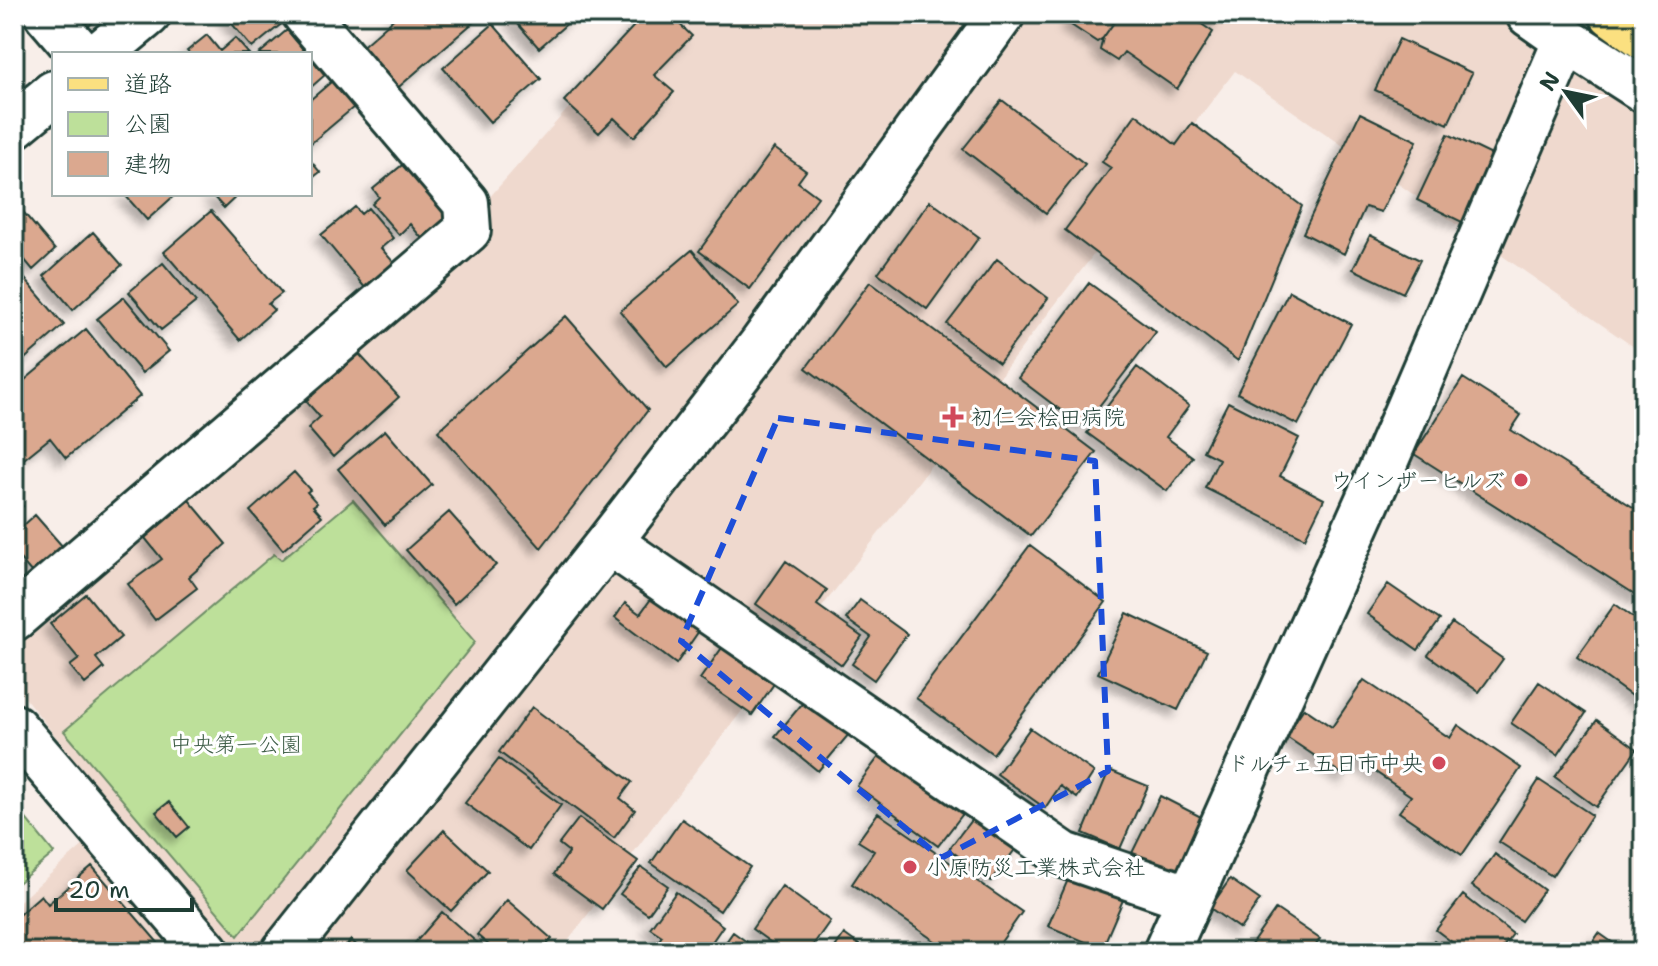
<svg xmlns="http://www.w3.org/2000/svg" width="1658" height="966" font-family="'Shantell Sans','Klee One',sans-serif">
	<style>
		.built { fill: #efd9ce }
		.green { fill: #bde09a; stroke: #6e8e67; stroke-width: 2 }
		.building { fill: #dba88f; stroke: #1f3d34; stroke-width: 2; filter: url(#shadow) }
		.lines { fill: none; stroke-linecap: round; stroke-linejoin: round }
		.minor-casing { stroke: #1f3d34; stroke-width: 50 }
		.major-casing { stroke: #1f3d34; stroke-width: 50 }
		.minor { stroke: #fff; stroke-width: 44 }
		.major { stroke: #fbe080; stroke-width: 44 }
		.marked { fill: none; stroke: #1d4ed8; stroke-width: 6; stroke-dasharray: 16 10; stroke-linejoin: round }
		.poi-dot { fill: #d1495b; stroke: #fff; stroke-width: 3 }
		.labels { text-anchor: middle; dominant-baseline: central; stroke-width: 6; stroke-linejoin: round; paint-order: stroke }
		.poi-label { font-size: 22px; fill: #1f3d34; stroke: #fff; text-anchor: start }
		.park-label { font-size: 22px; fill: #3f5e48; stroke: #fff }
	</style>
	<defs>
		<filter id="shadow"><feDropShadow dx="-7" dy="7" stdDeviation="4" flood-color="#0004"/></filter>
	</defs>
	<rect width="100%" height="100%" fill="#f8eee9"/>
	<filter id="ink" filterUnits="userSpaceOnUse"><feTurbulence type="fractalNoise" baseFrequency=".0125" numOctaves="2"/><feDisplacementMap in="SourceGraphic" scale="16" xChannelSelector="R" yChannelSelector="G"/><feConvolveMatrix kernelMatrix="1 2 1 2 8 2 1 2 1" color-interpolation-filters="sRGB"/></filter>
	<g filter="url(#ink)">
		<!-- built -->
		<path class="built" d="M652,14H1644V354L1235,71L654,825L560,952H14V906L118,815L14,684V636L483,233L487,200Z"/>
		<!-- green -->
		<path class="green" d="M353,500L475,642L238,936L64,731L274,554L281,560Z
			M14,804L54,853L14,886Z"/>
		<!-- building -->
		<path class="building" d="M74,14H103L86,28Z
			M224,14H287L290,17L252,48Z
			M399,14H483L393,92L358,50Z
			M509,14H578L539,48Z
			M645,14H669L692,36L654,75L674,92L634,137L614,118L599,133L564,101Z
			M1074,14H1120L1103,38L1097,42L1068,23Z
			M1120,14H1187L1213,32L1177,89L1124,52L1117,61L1100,50L1103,38Z
			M1201,14H1223L1217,24Z
			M493,24L541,79L490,122L443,68Z
			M287,30L307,54H259Z
			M207,35L220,51L235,38L249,54H190L187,51Z
			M1399,39L1472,73L1448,124L1375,90Z
			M310,57L325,75L310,88Z
			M338,76L360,102L310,144V100Z
			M1002,100L1085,164L1046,213L963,149Z
			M1360,113L1417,141L1381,212L1365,207L1344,254L1303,233Z
			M1136,114L1176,145L1192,123L1302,206L1238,361L1065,230L1111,168L1102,162Z
			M1448,134L1498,158L1466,224L1417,200Z
			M774,148L806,171L798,182L818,197L750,289L699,251Z
			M310,160L320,172L310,180Z
			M407,161L454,216L424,241L410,224L399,235L372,204L379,197L373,189Z
			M124,194H176L147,220Z
			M211,194H239L224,208Z
			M14,201L55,250L33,270L14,247Z
			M930,201L979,237L927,309L878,273Z
			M355,207L361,214L368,208L393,238L381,248L396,265L366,289L321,235Z
			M211,211L282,293L268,304L274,310L240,340L164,252Z
			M93,232L122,265L73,310L44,276Z
			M1370,235L1420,260L1403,293L1353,269Z
			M692,250L738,305L667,367L620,311Z
			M997,259L1048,298L999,363L947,324Z
			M163,263L196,302L161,330L129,292Z
			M14,266L64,325L21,362L14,353Z
			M870,282L1096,452L1031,536L806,368Z
			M1089,283L1156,332L1083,427L1018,378Z
			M1289,291L1351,324L1298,425L1237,393Z
			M124,297L169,351L142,373L97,319Z
			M566,316L648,410L541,548L438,431Z
			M86,329L140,396L66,458L50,438L14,467V389Z
			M359,354L399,397L333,457L308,428L320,417L306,401Z
			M1137,367L1189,406L1166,437L1193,457L1167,491L1087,433Z
			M1463,378L1521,415L1511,430L1644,514V600L1414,454Z
			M1228,402L1299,438L1280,476L1324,499L1305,538L1205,488L1219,459L1203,451Z
			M385,430L432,485L385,525L338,469Z
			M294,472L310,490L307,492L317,503L313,506L322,516L283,550L250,511Z
			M14,495L23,506L14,513Z
			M189,500L226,544L189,577L197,588L155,620L128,584L162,559L145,538Z
			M449,512L496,565L454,604L406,550Z
			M35,515L63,547L32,573L14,552V534Z
			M1030,545L1106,602L993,754L916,698Z
			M786,561L827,590L817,605L862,637L842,665L756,604Z
			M664,581L710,615L676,664L615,618L625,603L640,614Z
			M1388,584L1440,620L1418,650L1367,614Z
			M86,594L121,637L96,658L104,668L85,684L70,666L79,659L50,624Z
			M860,600L907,634L874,680L852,664L871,637L846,619Z
			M1615,604L1644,625V705L1577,657Z
			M1127,613L1207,651L1178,710L1098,673Z
			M1452,623L1503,659L1479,692L1428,655Z
			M731,635L783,671L752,715L700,679Z
			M1364,680L1450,738L1458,725L1521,768L1462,855L1399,812L1411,796L1356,759L1345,776L1285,736L1304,708L1332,727Z
			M1539,682L1586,713L1558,755L1511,723Z
			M812,692L855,727L818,771L775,736Z
			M532,707L632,782L620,798L635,810L614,838L499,752Z
			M1597,720L1637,749L1596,807L1555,777Z
			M1030,728L1094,772L1077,798L1060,786L1045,808L997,774Z
			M890,742L972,802L938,846L857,786Z
			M499,759L561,805L529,850L465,803Z
			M1109,770L1148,786L1120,849L1083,833Z
			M1539,780L1592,815L1552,876L1499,842Z
			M1160,796L1207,820L1177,879L1131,855Z
			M169,802L189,827L177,837L156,812Z
			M978,811L1020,843L991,881L949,849Z
			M878,813L1022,912L994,952H951L852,884L874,851L858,841Z
			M579,818L638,861L602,909L554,874L569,852L559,844Z
			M682,819L750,867L720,911L651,863Z
			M444,830L488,871L451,911L407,870Z
			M1495,854L1544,890L1521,921L1472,886Z
			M92,866L166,952H14V919L41,895L48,904Z
			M641,867L668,886L648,914L620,894Z
			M1069,877L1123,900L1102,949L1048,926Z
			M1230,879L1260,900L1240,929L1210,908Z
			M782,886L830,921L808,952H784L752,929Z
			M676,892L723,926L705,952H664L655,946L662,936L650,928Z
			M1463,895L1513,934L1499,952H1465L1436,930Z
			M507,900L552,939L540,952H497L477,935Z
			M1276,909L1320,939L1311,952H1246Z
			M442,912L481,946L476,952H407Z
			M733,932L761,952H719Z
			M1599,933L1626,952H1586Z
			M844,934L869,952H832Z
			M351,940L364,952H342Z
			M1434,940L1453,952H1426Z"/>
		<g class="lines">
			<defs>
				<path id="minor" d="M47,14L81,54
					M1529,14L1566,40L1644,90
					M100,54L148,14
					M14,126L54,93
					M609,542L1064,855L1190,898
					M14,618L468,230L466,203L305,14
					M14,727L207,952
					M284,952L609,542L762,344L1002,14
					M1166,952L1385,462L1566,40"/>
				<path id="major" d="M1612,14L1644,37"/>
			</defs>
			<!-- minor casing -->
			<use href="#minor" class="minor-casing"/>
			<!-- major casing -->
			<use href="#major" class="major-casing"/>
			<!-- minor -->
			<use href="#minor" class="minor"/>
			<!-- major -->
			<use href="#major" class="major"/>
		</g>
	</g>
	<!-- marked area -->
	<path class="marked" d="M778,418L1095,461L1108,771L941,858L681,641Z"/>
	<!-- markers -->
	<g class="poi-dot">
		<path d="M949 405h8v8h8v8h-8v8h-8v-8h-8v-8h8z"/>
		<circle cx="1521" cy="480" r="8"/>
		<circle cx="1439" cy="763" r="8"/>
		<circle cx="910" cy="867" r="8"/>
	</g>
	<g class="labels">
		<!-- poi labels -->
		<g class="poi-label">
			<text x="971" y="417">初仁会桧田病院</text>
			<text x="1505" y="480" text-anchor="end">ウインザーヒルズ</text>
			<text x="1423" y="763" text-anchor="end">ドルチェ五日市中央</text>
			<text x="926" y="867">小原防災工業株式会社</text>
		</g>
		<!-- park labels -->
		<g class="park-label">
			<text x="236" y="744">中央第一公園</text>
		</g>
	</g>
	<!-- margin -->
	<rect width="1658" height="966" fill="none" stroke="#fff" stroke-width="48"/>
	<rect x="24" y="24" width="1610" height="918" fill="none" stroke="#1f3d34" stroke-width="3" filter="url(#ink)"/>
	<!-- legend -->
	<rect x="52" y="52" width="260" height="144" fill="#ffffff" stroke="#a5b1ae" stroke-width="2"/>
	<rect x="68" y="78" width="40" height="12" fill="#fbe080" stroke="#a5b1ae" stroke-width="2"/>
	<text x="124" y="92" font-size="24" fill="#1f3d34">道路</text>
	<rect x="68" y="112" width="40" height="24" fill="#bde09a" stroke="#a5b1ae" stroke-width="2"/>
	<text x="124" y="132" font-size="24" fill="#1f3d34">公園</text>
	<rect x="68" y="152" width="40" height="24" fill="#dba88f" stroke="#a5b1ae" stroke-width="2"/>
	<text x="124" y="172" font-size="24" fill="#1f3d34">建物</text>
	<!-- north arrow -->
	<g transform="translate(1566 92) rotate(303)" stroke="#ffffff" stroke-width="6" paint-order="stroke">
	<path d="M0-6L14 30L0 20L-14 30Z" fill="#1f3d34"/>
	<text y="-12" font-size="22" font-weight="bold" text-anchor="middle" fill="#1f3d34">N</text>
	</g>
	<!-- scale -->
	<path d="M56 898v12h136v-12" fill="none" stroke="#1f3d34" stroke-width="4"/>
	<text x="68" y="898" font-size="24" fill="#1f3d34" stroke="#ffffff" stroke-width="6" paint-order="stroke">20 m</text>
</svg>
